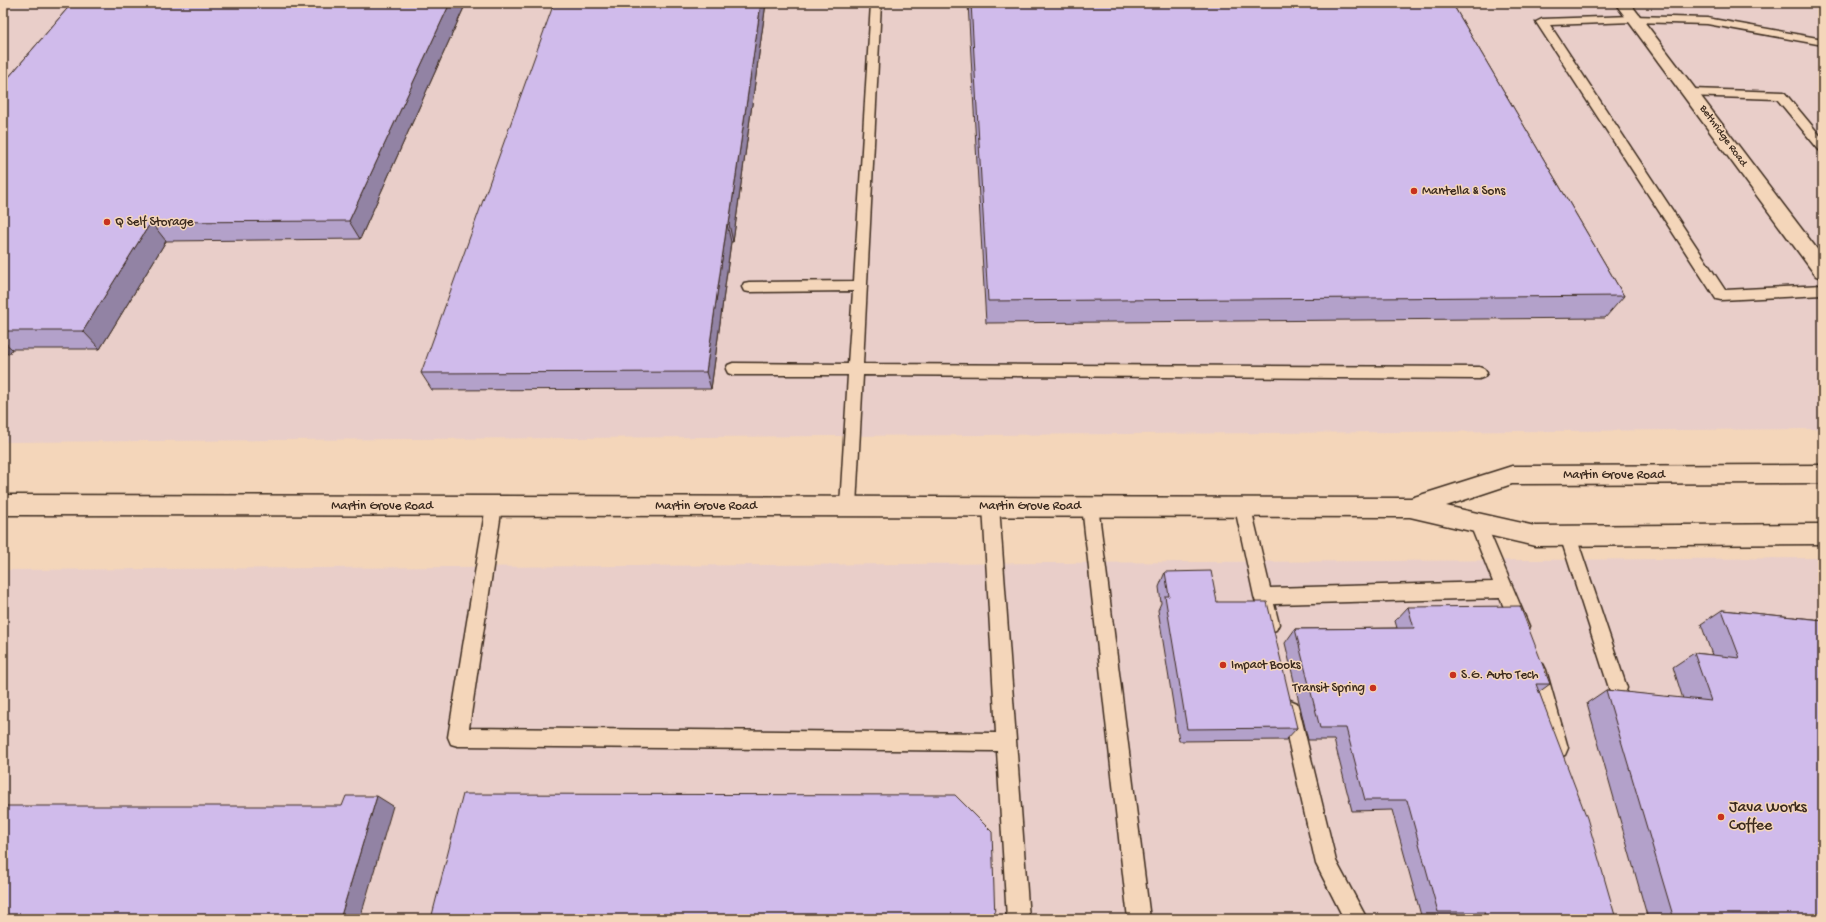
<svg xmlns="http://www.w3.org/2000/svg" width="1826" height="922" font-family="'Gochi Hand',sans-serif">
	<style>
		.built { fill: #e9cec9 }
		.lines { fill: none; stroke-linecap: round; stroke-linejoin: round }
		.lane-casing { stroke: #3b2a1e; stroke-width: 3 }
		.street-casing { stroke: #3b2a1e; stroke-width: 3 }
		.secondary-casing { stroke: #3b2a1e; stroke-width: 3 }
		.lane { fill: #f4d6ba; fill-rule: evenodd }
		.street { fill: #f4d6ba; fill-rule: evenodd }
		.secondary { fill: #f4d6ba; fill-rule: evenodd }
		.wall { fill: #b3a1ca; stroke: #3b2a1e }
		.shaded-wall { fill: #9283a4; stroke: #3b2a1e }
		.building { fill: #d0bbeb; stroke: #3b2a1e }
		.poi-dot { fill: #c8321e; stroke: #f4d6ba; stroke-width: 1.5 }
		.labels { text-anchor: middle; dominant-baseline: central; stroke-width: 3; stroke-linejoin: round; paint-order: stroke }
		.far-street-label { font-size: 11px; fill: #3b2a1e; stroke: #f4d6ba }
		.poi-label { font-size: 13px; fill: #3b2a1e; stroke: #f4d6ba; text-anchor: start }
		.street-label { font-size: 13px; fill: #3b2a1e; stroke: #f4d6ba }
		.near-poi-label { font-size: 16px; fill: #3b2a1e; stroke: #f4d6ba; text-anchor: start }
	</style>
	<rect width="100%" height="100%" fill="#f4d6ba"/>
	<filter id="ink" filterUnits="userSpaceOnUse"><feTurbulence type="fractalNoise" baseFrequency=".025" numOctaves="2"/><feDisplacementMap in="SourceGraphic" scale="8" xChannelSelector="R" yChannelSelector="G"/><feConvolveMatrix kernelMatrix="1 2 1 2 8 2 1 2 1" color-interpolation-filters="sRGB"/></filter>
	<g filter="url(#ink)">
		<!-- built -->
		<path class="built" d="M3,3H1823V429L3,442Z
			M1823,558V919H3V570Z"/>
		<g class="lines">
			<defs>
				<path id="lane" d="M871,3H881L863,364L1479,367L1484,369L1487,373L1484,377L1479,379L863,375L856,506L854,511L848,513L842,511L840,506L848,375H733L728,373L726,369L728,365L733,363L848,364L853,291L749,292L744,291L742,287L744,283L749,282L854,281Z
					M1633,16L1707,18L1823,39V45L1707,24L1633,22L1550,25L1725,290L1823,285V295L1721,300L1716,299L1536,22L1542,19Z
					M1691,89L1784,92L1823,139V151L1819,150L1777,99L1687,96L1685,93L1687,90Z
					M494,499L500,501L502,506L469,728L996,733L983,506L985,501L991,499L997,501L999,506L1029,919H1007L997,751L458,746L451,744L448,737L486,506L488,501Z
					M1090,499L1096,501L1098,506L1150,919H1128L1082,506L1084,501Z
					M1243,501L1249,503L1251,508L1270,588L1493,582L1469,522L1471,517L1477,515L1483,517L1529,626L1526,632L1520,634L1514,632L1500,598L1274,604L1279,624L1276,630L1270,632L1264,630L1254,596L1235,508L1237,503Z
					M1568,529L1574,531L1576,536L1627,688L1625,694L1618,697L1611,694L1609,688L1560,536L1562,531Z
					M1537,661L1543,664L1546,670L1568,748L1565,755L1558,757L1551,755L1548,748L1528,670L1531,664Z
					M1290,700L1297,703L1299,709L1336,861L1367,919H1344L1316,864L1281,709L1283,703Z"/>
				<path id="street" d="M1615,3H1630L1823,257V278L1816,276Z"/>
				<path id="secondary" d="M1823,465V483L1512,484L1446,506L1535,526L1823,524V544L1535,546L1410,517L3,515V495L1411,498L1512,466Z"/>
			</defs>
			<!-- lane casing -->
			<use href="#lane" class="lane-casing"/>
			<!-- street casing -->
			<use href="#street" class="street-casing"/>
			<!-- secondary casing -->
			<use href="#secondary" class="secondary-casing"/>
			<!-- lane -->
			<use href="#lane" class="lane"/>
			<!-- street -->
			<use href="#street" class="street"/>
			<!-- secondary -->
			<use href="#secondary" class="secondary"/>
		</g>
		<!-- wall -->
		<path class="wall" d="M72,3H466L360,239L166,241L100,349H12L9,354L3,353V84Z
			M766,3L733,242H731L711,389L432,390L421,373Z
			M968,3H1452L1624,296L1605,318L986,323Z
			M1165,572L1217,602L1297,728L1286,740L1179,741L1158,610L1161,603L1159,587Z
			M1408,607L1550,684L1539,692L1616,919H1422L1392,810L1352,811L1334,740H1308L1285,643L1295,629L1397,628L1395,621Z
			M1722,610L1823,620V919H1648L1587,703L1606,690L1683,699L1673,667L1694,653L1712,655L1701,624Z"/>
		<!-- shaded-wall -->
		<path class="shaded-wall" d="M450,3H466L360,239L349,221Z
			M761,3H766L733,242L729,224Z
			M151,222L166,241L100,349L83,331Z
			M727,224L731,242L711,389L706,372Z
			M3,341L12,349L9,354L3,348Z
			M377,796L393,806L360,919H340Z"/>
		<!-- building -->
		<path class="building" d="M72,3H450L349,221L151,222L83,331H3V84Z
			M554,3H761L729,224H727L706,372L421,373Z
			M971,3H1452L1624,296L988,301Z
			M1211,571L1217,602H1267L1297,728L1187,729L1165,596H1169L1165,572Z
			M1520,606L1550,684H1536L1587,818L1616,919H1486L1484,912H1438L1407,800H1365L1346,728H1320L1295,629L1414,628L1408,607Z
			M1722,610L1823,620V919H1674L1606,690L1711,701L1694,653L1740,658Z
			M463,794L955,795L992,832L995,919H431Z
			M346,796H377L340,919H3V806H342Z"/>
	</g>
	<!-- markers -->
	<g class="poi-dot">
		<circle cx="1414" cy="191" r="4"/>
		<circle cx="107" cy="222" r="4"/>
		<circle cx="1223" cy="665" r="4"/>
		<circle cx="1453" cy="675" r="4"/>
		<circle cx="1373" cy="688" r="4"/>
		<circle cx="1721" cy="817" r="4"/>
	</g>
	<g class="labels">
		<!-- far-street labels -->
		<g class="far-street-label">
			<text transform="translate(1723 136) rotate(54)">Bethridge Road</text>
		</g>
		<!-- poi labels -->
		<g class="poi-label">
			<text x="1422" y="191">Mantella &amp; Sons</text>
			<text x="115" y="222">Q Self Storage</text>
			<text x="1231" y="665">Impact Books</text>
			<text x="1461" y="675">S.G. Auto Tech</text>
			<text x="1365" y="688" text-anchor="end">Transit Spring</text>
		</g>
		<!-- street labels -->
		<g class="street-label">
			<text x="1614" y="475">Martin Grove Road</text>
			<text x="382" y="506">Martin Grove Road</text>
			<text x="706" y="506">Martin Grove Road</text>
			<text x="1030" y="506">Martin Grove Road</text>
		</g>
		<!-- near-poi labels -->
		<g class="near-poi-label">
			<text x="1729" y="808">Java Works<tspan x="1729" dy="18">Coffee</tspan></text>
		</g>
	</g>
	<!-- margin -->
	<rect width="1826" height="922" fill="none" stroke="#f4d6ba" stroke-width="16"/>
	<rect x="8" y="8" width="1810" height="906" fill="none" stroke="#3b2a1e" stroke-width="1.5" filter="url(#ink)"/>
</svg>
